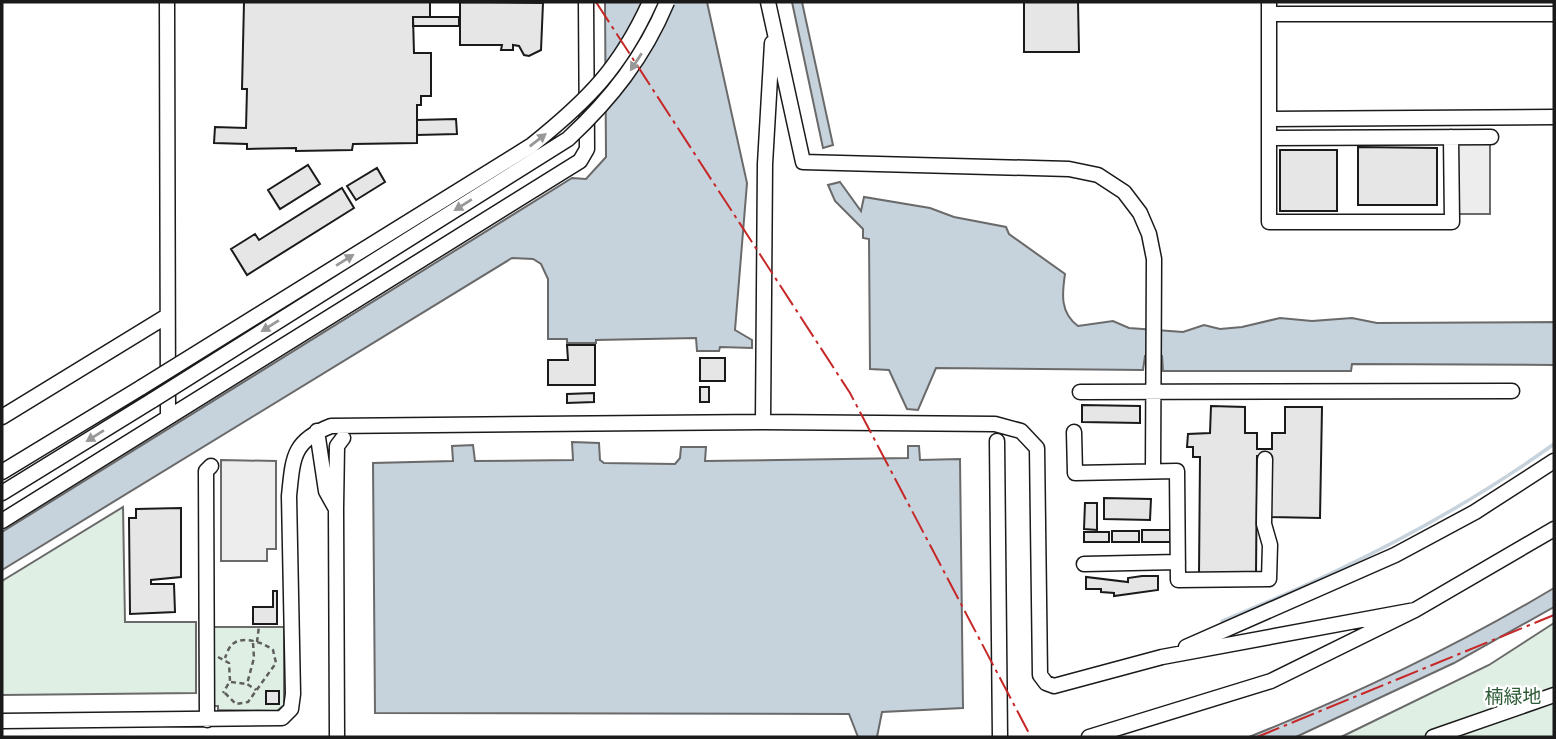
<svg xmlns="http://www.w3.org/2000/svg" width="1556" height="739" font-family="Quicksand,'Noto Sans JP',sans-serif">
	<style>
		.green { fill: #e0efe3; stroke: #6a6a6a; stroke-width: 2 }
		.parking { fill: #ededed; stroke: #6a6a6a; stroke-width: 2 }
		.water { fill: #c6d2dc; stroke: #6a6a6a; stroke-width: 2 }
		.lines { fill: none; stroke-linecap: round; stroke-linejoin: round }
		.stream { stroke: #c6d2dc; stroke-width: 3.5 }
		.building { fill: #e6e6e6; stroke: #1a1a1a; stroke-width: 2 }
		.minor-casing { stroke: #1a1a1a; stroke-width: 17 }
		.path { stroke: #5f5f5f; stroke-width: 2.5; stroke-dasharray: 5 3.5; stroke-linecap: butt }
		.minor { stroke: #fff; stroke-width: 14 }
		.minor-bridge-casing { stroke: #1a1a1a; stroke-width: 17; stroke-linecap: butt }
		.minor-bridge { stroke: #fff; stroke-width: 14 }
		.power { stroke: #c62828; stroke-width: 2; stroke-dasharray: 24 5 3.5 5; stroke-linecap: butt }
		.oneway { fill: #989898 }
		.labels { text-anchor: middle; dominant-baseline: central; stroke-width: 5; stroke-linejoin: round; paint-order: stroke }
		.park-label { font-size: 19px; fill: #2b5a34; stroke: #fff }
	</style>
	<rect width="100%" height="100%" fill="#fff"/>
	<!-- green -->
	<path class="green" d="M123,507L125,622H196V693L2,695V581Z
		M1554,623V737H1341L1489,665Z
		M212,627H284V705L277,711L218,710V706H212Z"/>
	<!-- parking -->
	<path class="parking" d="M1456,143H1490V214H1456Z
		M221,460L276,461V549H267V561H221Z"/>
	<!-- water -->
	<path class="water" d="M605,2H707L747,183L735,330L752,340V348L720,347L719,351H697L696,338L596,340V343H567V339H548V279L541,264L533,259L512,258L2,570V532L572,178L586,179L606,157Z
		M792,2H802L833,145L823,148Z
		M840,182L861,211L864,197L930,208L954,217L1006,227L1009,234L1065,274C1062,294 1060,313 1078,326L1113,321L1129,328L1183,332L1204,325L1220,329L1242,327L1280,318L1312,321L1352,318L1377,323L1554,322V365L1352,364L1351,371H1163L1162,356H1145L1143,370L936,368L918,410L907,409L889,370L870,369L869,239L863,238V229L835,201L828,185Z
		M572,442L599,443L600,460L604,463L675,464L680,458L681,447H706L705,461L908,458V446H919L920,460L960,459L963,708L882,712L877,737H858L849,714L375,713L373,463L453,461L452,446L473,445L475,461L573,460Z
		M1554,588V607L1454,663L1296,737H1249C1354,695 1457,646 1554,588Z"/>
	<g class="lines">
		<!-- stream -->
		<path class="stream" d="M1222,621C1340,573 1451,518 1554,444"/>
	</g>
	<!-- building -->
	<path class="building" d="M244,2H430V17H413L414,53H431V96H421V105H417V143L353,144L352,150L296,151V148L247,149V144L214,143L215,127L246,128L247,89H242Z
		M460,2L543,3L541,50L529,56L524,55L519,46L513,45V50H501L502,45H460Z
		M1024,2H1078L1079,52H1024Z
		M413,17H459V26H413Z
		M456,119L457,134L417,135V120Z
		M1358,147L1437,148V205H1358Z
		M1280,150H1337V211H1280Z
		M308,165L320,184L280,209L268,190Z
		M377,168L385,182L356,200L347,186Z
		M342,188L354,208L247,275L231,249L255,234L259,240Z
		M567,345H595V385H548V360H568Z
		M700,358H725V381H700Z
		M700,387H709V402H700Z
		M594,393V402L567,403V394Z
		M1082,405L1140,406V423L1082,422Z
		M1211,406L1245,407V433H1257V449H1272V433H1285V407H1322L1320,518L1271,517V456H1257L1256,576L1199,575L1200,457H1193V447H1187L1188,434L1210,433Z
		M1104,498L1151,499L1150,520L1104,519Z
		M1085,503H1097V530L1084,529Z
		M181,508V577L151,580V584H174L175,612L130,614L129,518H136V509Z
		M1142,530H1170V542H1142Z
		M1112,531H1139V542H1112Z
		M1084,532H1109V542H1084Z
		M1142,576H1158V590L1114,596V593L1101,592V589H1086V577L1128,582V578Z
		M273,591H277V624H253V607H273Z
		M266,691H279V704H266Z"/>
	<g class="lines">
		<defs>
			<path id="minor" d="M167,2L168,416
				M768,2L803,162L1069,169L1098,175L1124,192L1140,213L1149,234L1154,259L1153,471
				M1269,2V222H1452L1451,137
				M1269,14H1554
				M1269,119L1554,117
				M1269,138L1491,137
				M1080,392L1512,391
				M2,417L167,316
				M763,422L765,164L772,43
				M317,431L326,491L336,509L337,737
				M1074,432L1075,473L1177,471L1178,580L1269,579L1270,545L1264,524L1265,459
				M997,441L1000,737
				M2,472L142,387
				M2,493L153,400
				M336,508L337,446L343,438
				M2,521L580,161L587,149L586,2
				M1084,564L1178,562
				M1186,647L1395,555L1475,512L1554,461
				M207,720L206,471L211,466
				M2,721L282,718L291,709L293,694L289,496C293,458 292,441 331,426L763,422L995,424L1021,431L1037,448L1040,675L1046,683L1054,686L1162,657L1415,610
				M1089,737L1271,681L1415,610L1554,529
				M1433,737L1554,695"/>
		</defs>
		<!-- minor casing -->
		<use href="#minor" class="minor-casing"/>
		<!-- path -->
		<path class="path" d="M257,642L259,626
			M253,643L254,658L247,684L256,690
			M218,657L229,663L230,681L223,693
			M231,682L247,684
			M225,693L236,704L248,702L276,663L273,650C265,643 244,636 234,643C229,646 227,653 225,658"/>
		<!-- minor -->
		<use href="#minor" class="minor"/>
		<defs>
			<path id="minor-bridge" d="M142,387L532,145C588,100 620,68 650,2
				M153,400L568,139C611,99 644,57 667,2"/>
		</defs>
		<!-- minor-bridge casing -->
		<use href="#minor-bridge" class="minor-bridge-casing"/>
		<!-- minor-bridge -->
		<use href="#minor-bridge" class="minor-bridge"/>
		<!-- power -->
		<path class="power" d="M596,2L850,393L1031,737
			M1257,737L1554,615"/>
	</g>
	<!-- one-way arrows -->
	<defs><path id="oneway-solid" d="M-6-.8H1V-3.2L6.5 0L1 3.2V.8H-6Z" transform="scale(1.75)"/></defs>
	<g class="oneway">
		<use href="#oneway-solid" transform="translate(636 62) rotate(123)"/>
		<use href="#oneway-solid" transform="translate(538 140) rotate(-38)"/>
		<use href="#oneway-solid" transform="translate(463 205) rotate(148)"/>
		<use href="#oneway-solid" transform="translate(345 260) rotate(-32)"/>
		<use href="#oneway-solid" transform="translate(270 326) rotate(148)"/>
		<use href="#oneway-solid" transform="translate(95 436) rotate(148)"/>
	</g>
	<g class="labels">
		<!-- park labels -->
		<g class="park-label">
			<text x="1513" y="696">楠緑地</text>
		</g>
	</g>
	<!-- border -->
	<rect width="1556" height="739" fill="none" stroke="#1a1a1a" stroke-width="7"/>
</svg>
